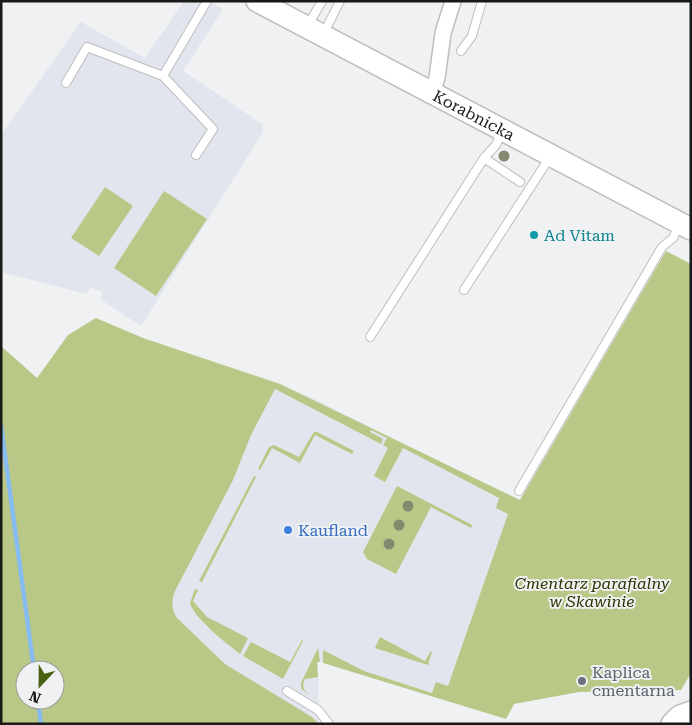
<svg xmlns="http://www.w3.org/2000/svg" width="692" height="725" font-family="'Roboto Serif',serif">
	<style>
		.built { fill: #e3e5ee }
		.green { fill: #b9c886; fill-rule: evenodd }
		.lines { fill: none; stroke-linecap: round; stroke-linejoin: round }
		.stream { stroke: #87bcf2; stroke-width: 4.5 }
		.lane-casing { stroke: #bdbebf; stroke-width: 10 }
		.street-casing { stroke: #bdbebf; stroke-width: 18 }
		.secondary-casing { stroke: #bdbebf; stroke-width: 24 }
		.lane { stroke: #fff; stroke-width: 8 }
		.street { stroke: #fff; stroke-width: 15 }
		.secondary { stroke: #fff; stroke-width: 21 }
		.tree { fill: #848a6d }
		.culture-dot { fill: #0f9aa8; stroke: #f0f1f2; stroke-width: 2 }
		.shop-dot { fill: #3f7fe0; stroke: #f0f1f2; stroke-width: 2 }
		.worship-dot { fill: #6b7280; stroke: #f0f1f2; stroke-width: 2 }
		.labels { text-anchor: middle; dominant-baseline: central; stroke-width: 4; stroke-linejoin: round; paint-order: stroke }
		.street-label { font-size: 16px; fill: #191919; stroke: #f0f1f2 }
		.culture-label { font-size: 16px; fill: #0d838f; stroke: #f0f1f2; text-anchor: start }
		.shop-label { font-size: 16px; fill: #366cbe; stroke: #f0f1f2; text-anchor: start }
		.park-label { font-size: 16px; font-style: italic; fill: #2c3500; stroke: #f0f1f2 }
		.worship-label { font-size: 16px; fill: #5b616d; stroke: #f0f1f2; text-anchor: start }
	</style>
	<rect width="100%" height="100%" fill="#f0f1f2"/>
	<!-- built -->
	<path class="built" d="M184,1H209L223,9L183,71L262,124L263,132L141,326L100,299L103,293L91,287L86,294L1,272V135L81,22L145,58Z
		M274,382L316,400L487,485L521,500L449,702L318,661L319,724L233,676L158,604Z"/>
	<!-- green -->
	<path class="green" d="M105,187L133,206L99,256L71,238Z
		M164,191L207,219L156,296L114,268Z
		M666,251L691,264V673L681,690L579,692L514,704L506,719L323,663V650L364,671L432,693L436,682L448,686L508,514L496,508L499,498L403,448L385,482L374,476L388,448L383,445L387,438L371,430L370,432L383,439L381,444L275,389L251,435L233,480L176,589C171,600 171,608 177,618L225,664L312,717L319,724H1V346L37,378L68,335L96,318L143,338L280,384L520,500ZM25,670H55V700H25Z
		M314,432H317L354,451L352,454L315,435L300,463L272,448L260,470L258,469L269,447L274,445L299,457Z
		M254,476L256,477L202,582L199,581Z
		M397,486L472,525L471,528L431,507L396,574L367,559L363,552Z
		M195,589L198,590L193,601L207,617L248,638L240,654C227,644 194,618 190,603Z
		M380,637L425,661L431,651L432,652L428,665L375,648Z
		M302,640L303,641L283,679L243,656L251,642L290,662Z
		M318,648L320,662H317L318,677L305,679C302,686 303,689 308,695L301,688V683Z"/>
	<g class="lines">
		<!-- stream -->
		<path class="stream" d="M1,426L34,670
			M38,700L41,724"/>
		<defs>
			<path id="lane" d="M308,25L322,1
				M321,34L327,27L340,1
				M461,51L472,36L482,1
				M66,83L87,47L163,76
				M196,155L213,129L163,76L207,1
				M484,158L520,182
				M464,290L550,157
				M370,337L484,158L496,145L502,131
				M519,491L662,247L673,238L679,225
				M287,691L318,710L329,724"/>
			<path id="street" d="M432,92L437,78L443,33L453,1"/>
			<g id="secondary">
				<path id="s1" d="M257,1L691,229"/>
				<path d="M672,724L680,716L691,712"/>
			</g>
		</defs>
		<!-- lane casing -->
		<use href="#lane" class="lane-casing"/>
		<!-- street casing -->
		<use href="#street" class="street-casing"/>
		<!-- secondary casing -->
		<use href="#secondary" class="secondary-casing"/>
		<!-- lane -->
		<use href="#lane" class="lane"/>
		<!-- street -->
		<use href="#street" class="street"/>
		<!-- secondary -->
		<use href="#secondary" class="secondary"/>
	</g>
	<!-- trees -->
	<g class="tree">
		<circle cx="504" cy="156" r="5.5"/>
		<circle cx="408" cy="506" r="5.5"/>
		<circle cx="399" cy="525" r="5.5"/>
		<circle cx="389" cy="544" r="5.5"/>
	</g>
	<!-- markers -->
	<circle class="culture-dot" cx="534" cy="235" r="5"/>
	<circle class="shop-dot" cx="288" cy="530" r="5"/>
	<circle class="worship-dot" cx="582" cy="681" r="5"/>
	<g class="labels">
		<!-- street labels -->
		<g class="street-label">
			<text stroke="none"><textPath href="#s1" startOffset="245">Korabnicka</textPath></text>
		</g>
		<!-- culture labels -->
		<g class="culture-label">
			<text x="544" y="235">Ad Vitam</text>
		</g>
		<!-- shop labels -->
		<g class="shop-label">
			<text x="298" y="530">Kaufland</text>
		</g>
		<!-- park labels -->
		<g class="park-label">
			<text x="592" y="583">Cmentarz parafialny<tspan x="592" dy="18">w Skawinie</tspan></text>
		</g>
		<!-- worship labels -->
		<g class="worship-label">
			<text x="592" y="672">Kaplica<tspan x="592" dy="18">cmentarna</tspan></text>
		</g>
	</g>
	<!-- border -->
	<rect width="692" height="725" fill="none" stroke="#191919" stroke-width="5"/>
	<!-- north arrow -->
	<g transform="translate(40 685) rotate(202)"><circle r="24" fill="#f0f1f2" stroke="#9a9b9b"/>
	<path d="M0-4L9 19L0 12L-9 19Z" fill="#486212"/>
	<text y="-8" font-size="14" font-weight="bold" text-anchor="middle" fill="#191919">N</text>
	</g>
</svg>
